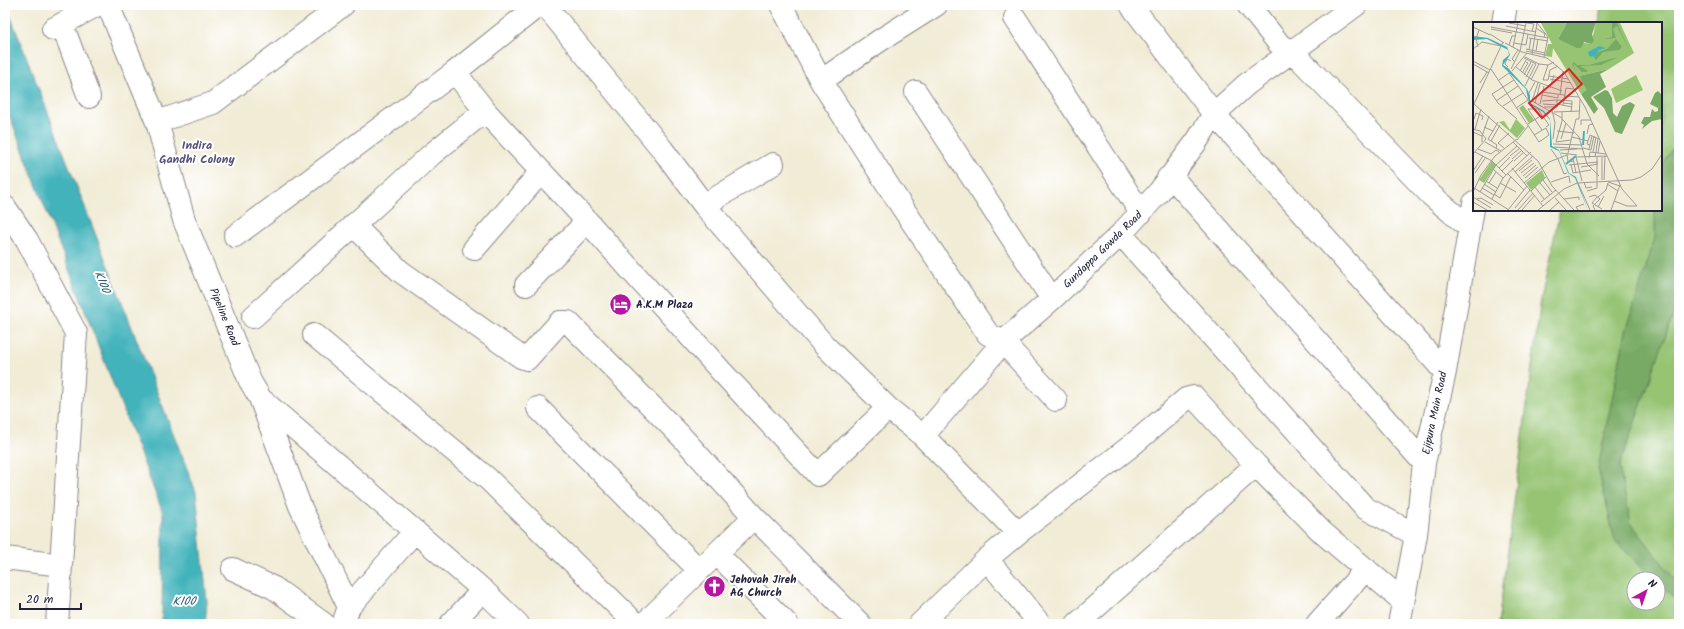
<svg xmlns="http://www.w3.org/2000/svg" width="1684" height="629" font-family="Kalam,sans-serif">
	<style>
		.green { fill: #96c473; stroke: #5c7357; fill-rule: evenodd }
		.forest { fill: #78aa65; stroke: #4d6650 }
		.water { fill: #43b3bb; stroke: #326a7b }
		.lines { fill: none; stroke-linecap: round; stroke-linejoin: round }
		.minor-casing { stroke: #8a8788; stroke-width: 24 }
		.minor { stroke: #fff; stroke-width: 22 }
		.labels { text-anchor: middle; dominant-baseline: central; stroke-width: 4; stroke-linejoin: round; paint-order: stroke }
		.street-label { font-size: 11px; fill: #22223b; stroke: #fff }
		.poi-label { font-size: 11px; font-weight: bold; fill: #22223b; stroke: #fff; text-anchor: start }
		.neighbourhood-label { font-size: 12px; font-weight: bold; fill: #58537c; stroke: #fff }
		.water-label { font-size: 12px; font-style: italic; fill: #316375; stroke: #fff }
		.inset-river { fill: none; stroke: #43b3bb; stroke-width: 2 }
		.inset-road { fill: none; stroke: #9e9b98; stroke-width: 1 }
		.view { fill: #d62828; fill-opacity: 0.15; stroke: #d62828; stroke-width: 2 }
		.inset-edge { fill: none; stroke: #22223b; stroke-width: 2 }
	</style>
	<rect width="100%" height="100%" fill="#fff"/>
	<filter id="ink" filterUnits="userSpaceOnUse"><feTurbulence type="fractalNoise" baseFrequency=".025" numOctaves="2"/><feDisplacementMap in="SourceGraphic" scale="8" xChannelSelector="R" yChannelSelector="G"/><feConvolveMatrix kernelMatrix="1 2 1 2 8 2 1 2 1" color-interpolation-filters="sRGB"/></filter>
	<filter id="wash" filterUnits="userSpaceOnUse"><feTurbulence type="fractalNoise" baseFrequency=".012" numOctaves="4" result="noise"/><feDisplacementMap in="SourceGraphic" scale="16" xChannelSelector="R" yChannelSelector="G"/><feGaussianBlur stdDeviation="0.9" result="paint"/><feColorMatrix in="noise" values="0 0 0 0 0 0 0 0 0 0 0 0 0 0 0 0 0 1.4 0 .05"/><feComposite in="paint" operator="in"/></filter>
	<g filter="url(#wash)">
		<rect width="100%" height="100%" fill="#f1ecd6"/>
		<!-- green -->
		<path class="green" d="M1601,5H1679V624H1498L1541,299L1560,210H1661V23H1599ZM1634,579H1658V603H1634Z"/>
		<!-- forest -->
		<path class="forest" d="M1679,138V298L1619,467L1631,523L1679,585V602L1658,583V579H1654L1615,541L1598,468L1625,335L1655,238V210H1661V168Z"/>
		<!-- water -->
		<path class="water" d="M5,5H9L8,10L196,492L207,602L205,624H162L163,513L5,104Z"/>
	</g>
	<g filter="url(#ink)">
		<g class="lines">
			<defs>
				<path id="minor" d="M108,5L157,122L184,220L250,381L260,398L300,506L349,607L343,624
					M545,5L662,149L704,205L824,345L888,408L923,436L1018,533
					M781,5L821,81L900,204L988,334L1003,342L1056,400
					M1131,5L1214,114L1445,372
					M1248,5L1280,45L1293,52L1431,195L1470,228
					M1015,18L1141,213
					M1503,23L1506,5
					M62,24L89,97
					M53,29L97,5
					M455,72L485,111L587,221L721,371L818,475L888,408
					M821,81L879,41L936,5
					M916,92L1052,299
					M157,122L213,103L343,5
					M1168,178L1178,184L1424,463
					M704,205L773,164
					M5,207L27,240L76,333L61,565
					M353,225L400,271L521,357L527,359L560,322H568L680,435L754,517L644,624
					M1121,234L1365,508L1416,535
					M235,236L455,72L539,5
					M474,249L541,172
					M526,285L587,221
					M253,317L432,154L485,111
					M314,335L488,479L636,624
					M262,400L483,590L518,624
					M538,408L699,570
					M923,436L1003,342L1052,299L1121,234L1159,192L1197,141L1214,114L1247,84L1356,5
					M754,517L860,624
					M717,554L787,624
					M5,558L61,565L57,624
					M987,559L1040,624
					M233,569L274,588L324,624
					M349,607L415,531
					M451,624L483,590
					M920,624L987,559L1018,533L1131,446L1186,399L1194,397L1256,465L1323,533L1403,601
					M1077,624L1256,465
					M1317,624L1366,569
					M1399,624L1416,535L1424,463L1445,372L1474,203"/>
			</defs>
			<!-- minor casing -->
			<use href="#minor" class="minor-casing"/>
			<!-- minor -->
			<use href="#minor" class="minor"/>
		</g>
	</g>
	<!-- icons -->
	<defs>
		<symbol id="hotel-disc" viewBox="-11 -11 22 22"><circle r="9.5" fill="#b5179e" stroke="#fff"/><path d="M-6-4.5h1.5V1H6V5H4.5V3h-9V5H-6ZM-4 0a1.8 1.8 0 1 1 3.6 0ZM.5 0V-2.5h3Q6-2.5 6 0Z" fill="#fff"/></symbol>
		<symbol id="church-disc" viewBox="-11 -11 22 22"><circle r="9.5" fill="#b5179e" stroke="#fff"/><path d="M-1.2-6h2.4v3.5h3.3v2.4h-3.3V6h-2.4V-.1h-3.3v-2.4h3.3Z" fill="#fff"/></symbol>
	</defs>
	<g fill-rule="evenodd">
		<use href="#hotel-disc" x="608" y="292" width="25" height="25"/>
		<use href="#church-disc" x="702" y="574" width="25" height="25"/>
	</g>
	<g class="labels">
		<!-- street labels -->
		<g class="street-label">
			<text transform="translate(1103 250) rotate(-44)">Gundappa Gowda Road</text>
			<text transform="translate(224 317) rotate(68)">Pipeline Road</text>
			<text transform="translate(1435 413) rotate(-78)">Ejipura Main Road</text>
		</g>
		<!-- poi labels -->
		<g class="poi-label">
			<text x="636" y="305">A.K.M Plaza</text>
			<text x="730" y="580">Jehovah Jireh<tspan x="730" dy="13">AG Church</tspan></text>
		</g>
		<!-- neighbourhood labels -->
		<g class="neighbourhood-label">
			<text x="197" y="145">Indira<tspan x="197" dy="14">Gandhi Colony</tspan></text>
		</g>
		<!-- water labels -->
		<g class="water-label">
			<text transform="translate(102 282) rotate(68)">K100</text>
			<text x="184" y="601">K100</text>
		</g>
	</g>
	<!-- overview -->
	<g transform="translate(1473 22)">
		<rect width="189" height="189" fill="#f1ecd6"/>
		<path d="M68,1H94L85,17L118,22L123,1H147L161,31L136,47L106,54L115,68L108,72L80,26L79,35L72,34L75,22H79ZM163,53L170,68L143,81L138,67ZM50,83L61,98L56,101L46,86ZM43,97L52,106L44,116L26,100L31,99L37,108ZM19,139L23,143L11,161L6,158ZM69,148L72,156L58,168L53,161Z" fill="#96c473"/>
		<path d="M94,1H123L119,12L121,19L118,22L111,20L108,26H104L85,17ZM139,1H144L156,28L144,4L140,7L143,16L131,17L139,15ZM143,17L149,25L146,28L130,30L123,38L121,36L125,30L134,27ZM145,35L128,43L107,44L115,49L113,50H109L100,41L103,50L99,42L101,40L104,43H116ZM136,47L127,52L133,65L118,75L125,87L121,92L108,72L114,68L106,54ZM132,68L135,69L139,76L140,91L144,95L149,84L157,80L162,83L149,112L142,110L131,86L120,75ZM185,69L189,73V97L179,99L169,107L171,103L168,101L171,95H177L179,87L182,90L185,89V86L177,82L182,71Z" fill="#78aa65"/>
		<path d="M0,14L15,16L34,25L37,33L30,43L35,46L54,67L57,73V81L71,89L77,97L79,124L86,128L96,151L103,155L115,188L102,156L95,151L86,129L77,125V98L70,90L56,82L53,67L29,44L30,38L36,33L35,28L14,17L0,18ZM126,24L133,26L126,28L122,35L116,34L115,30Z" fill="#43b3bb"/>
		<path class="inset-river" d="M110,123L111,109M93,142L103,134"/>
		<path class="inset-road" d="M36,1L53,4M54,1L61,2L59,9M64,1L75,15L71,35M33,4L63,10M0,5L17,13M18,5L75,16M63,6L72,12L71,15M18,7L39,11M17,12L31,21M56,16L75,19M30,20L1,82L65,139L79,164L101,188M32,21L49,30L74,36L91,50L112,85L149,167L164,184H154L141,179M41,21L53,23L55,12M36,23L39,14H42M5,25L3,17L6,8M40,25L45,1M0,27L9,20L28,24M53,27L72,31M56,28L58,16M53,29L72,33M63,29L65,17M59,32L64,1M52,35L66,42L58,58M51,36L63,42M0,39L17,48M42,40L39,37L45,28M0,42L16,51M66,42L75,43L81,40M75,43L70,58H75L77,48L85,44M35,45L32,42L34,37L38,39M43,45L59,58L89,69M18,47L66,120M38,47L47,29L53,1M39,49L54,31M47,49L53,38M49,51L55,41L53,40M51,53L58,40M76,54L95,57M53,55L60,42M77,57L98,61M26,58L36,51L41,58M7,61L14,50M65,61L59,79L89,96M52,64L63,42M77,66L81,53M69,70L91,73M56,71L62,60M69,73L85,76V73M87,73L90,49M91,74L106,75M84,78L99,79V82M23,79L45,64M69,79L84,78V85H71M62,81L67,62M90,81L99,82L98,90M67,82L71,64M70,82L84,83M84,82L99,85M90,83L93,66L101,67M30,84L50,71M43,86L55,78L41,58L19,72L25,81L44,97M79,88L82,101L80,117M81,90L107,89M89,90V99L83,120L98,118M69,93L65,87H55L69,108M1,97L3,91L10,94L9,98M89,97L106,115L114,142L126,154M55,102L69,93L76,103L73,105M108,103V98H118M11,105L20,109L25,100M0,107L7,109L13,117L0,132M2,107L8,87M20,109L15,117L24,123L23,126M84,109L101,111M0,110L9,114V120M114,112L116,103L120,102M61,113L73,106L76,113L66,120M9,114L16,94M99,115L115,119M88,117L93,101M44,118L55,104M18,119L27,103M12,120L28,129M40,120L54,134M80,122L109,123M117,123L114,122L117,113L126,117M81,125L110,127M31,126L25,121L36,111M110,126L118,128L121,114M5,127L18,132L23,128L26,130M78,127L85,137M116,127L119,114M87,128L104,127M2,130L19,139L33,153M120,130L123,115M88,131L104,133M95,131L103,97H106L107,77M125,131L127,119M94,132L95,140L101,139M37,134L47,126M122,135L125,117M129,135V158M100,136L103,151M116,136L117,130L133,132M39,137L49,128M85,137L91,152L94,151M41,139L51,130M96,143L125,140M98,143L100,151L118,148M108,145L125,142M26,146L37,135M39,146L70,184M20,147L30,156M0,149L10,134M29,149L40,138M46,149L59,138M42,150L60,134M2,151L13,135M34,151L51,168M48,151L61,141M50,154L63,143M52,156L65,145M70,158L79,170M131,158L132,134M13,159L24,166M109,159L103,135L134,134M124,159V135M78,160L96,154L97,161M111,160L113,166L119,165M135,160L147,164M16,161L23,150M27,161L43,170M51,161L76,140L94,133M67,161L77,173M105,161L117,188M11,162L23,170M134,162L145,169M62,165L71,177M1,166L36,188M9,166L21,173M58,169L74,154M114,169L124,166V160M0,170L8,153L22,134L44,117M7,170L23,143L44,124M21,172L27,176L38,154M0,175L18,186M116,175L122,173L127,177L120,184L122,188M124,175L119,181L129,187M125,175L133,168L135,161M82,176L93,188M4,177L8,176L20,183M19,177L30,156L58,130M91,177L106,175V178M0,180L14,188M68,180L83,168M125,185L131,174M42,186L57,168M35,188L54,164M45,188L60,171M49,188L62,173M65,188L91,167L104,161L159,158L168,155L179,147L189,132M77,188L86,180M105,188L103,185L111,182M138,188L147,163"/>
		<path class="view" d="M96,47L109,62L69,96L56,81Z"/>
		<rect width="189" height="189" class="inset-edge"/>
	</g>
	<!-- margin -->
	<rect width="1684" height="629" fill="none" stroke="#fff" stroke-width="20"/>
	<!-- north arrow -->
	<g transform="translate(1646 591) rotate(40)"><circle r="19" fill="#ffffff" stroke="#a7a7b1"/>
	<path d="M0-3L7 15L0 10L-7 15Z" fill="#b5179e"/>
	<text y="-6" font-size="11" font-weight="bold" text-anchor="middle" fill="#22223b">N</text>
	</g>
	<!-- scale -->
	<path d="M20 603v6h61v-6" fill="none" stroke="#22223b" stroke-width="2"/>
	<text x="26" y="603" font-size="12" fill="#22223b" stroke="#ffffff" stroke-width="3" paint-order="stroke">20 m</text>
</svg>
